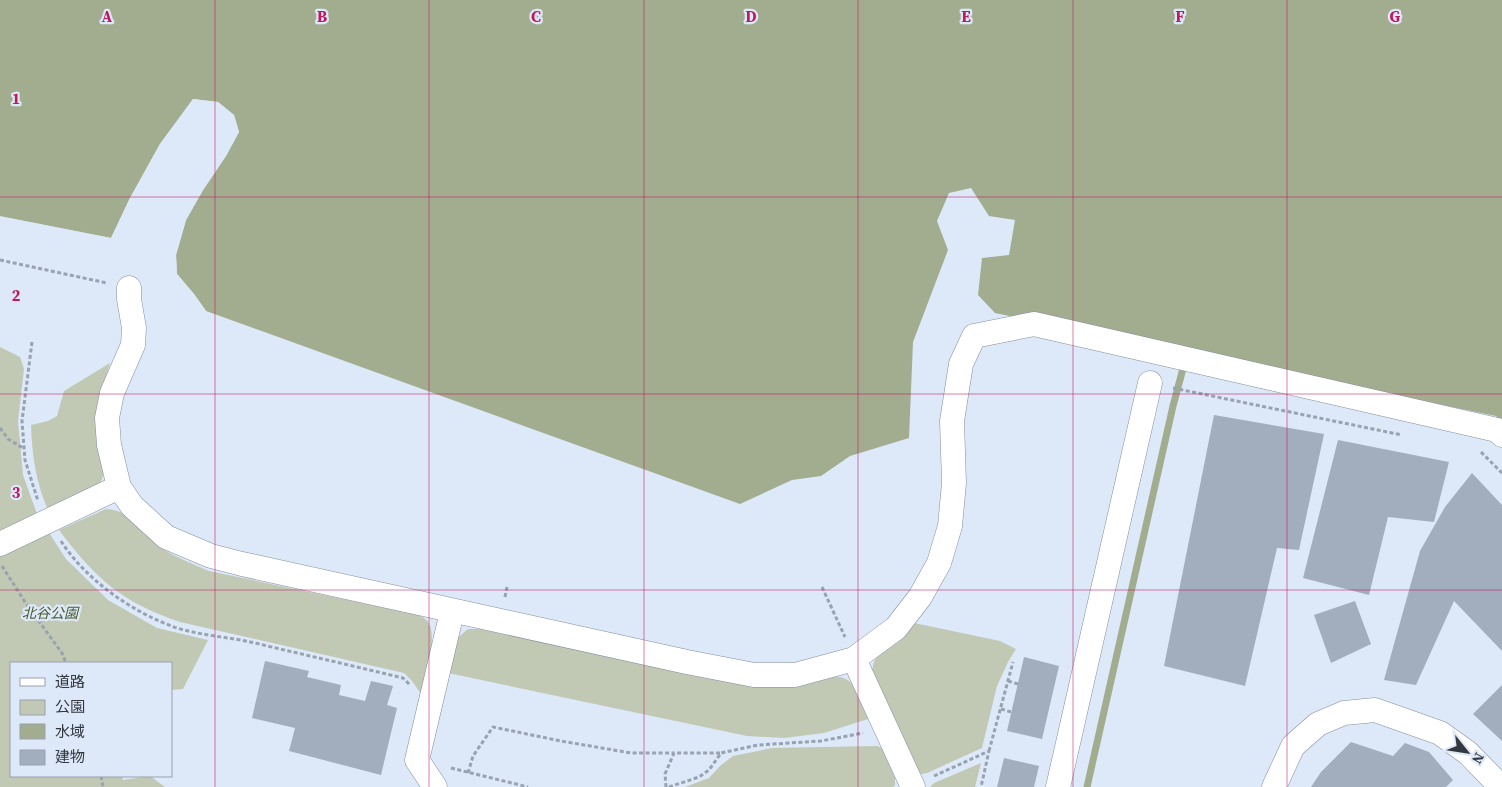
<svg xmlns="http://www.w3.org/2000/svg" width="1502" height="787" font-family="'Source Serif 4','Noto Sans JP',serif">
  <rect width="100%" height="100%" fill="#dde8f9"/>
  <!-- green -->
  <path fill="#c1c9b4" d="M0,347L20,357L24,369L18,421L23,475L37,514L66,559L108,600L157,628L208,640L183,689L171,690V663H11V776H122L123,780L150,776L165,787H0Z
    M110,363L103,388L105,468L102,479L98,487L48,510C36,483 32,455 31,425L48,421L57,416L64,391Z
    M106,509C133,510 142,535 163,549C177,558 193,564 209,571L414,614C418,615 422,616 425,619C441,631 425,677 421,694L412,681L404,673L180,622C121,602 96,579 59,530Z
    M914,623L1000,641L1016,649L1008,662L997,686L982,748L927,773L922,774L917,771L874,678C873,674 872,670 873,666C875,651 902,633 914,623Z
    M468,629H480L745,685C769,687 791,687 815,681C825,679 840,673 849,681C859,689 863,707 868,719L824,733L784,738L747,736L448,673L455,640Z
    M877,746L882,748L895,778V785L893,787H685L709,778L720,766L733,756L772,748Z
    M981,763L975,787H930L934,783Z"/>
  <!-- water -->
  <path fill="#a2ad90" d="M0,0H1502V423L1496,416L995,313L978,295L982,258L1009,255L1015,220L989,216L971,188L949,193L937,221L948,250L913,342L909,438L850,456L821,476L792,480L740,504L206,311L194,294L177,274L176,255L186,220L203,190L226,156L239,132L234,115L218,102L193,99L160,144L130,198L111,238L0,216Z"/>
  <!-- pier -->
  <path fill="#dde8f9" d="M193,99L218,102L234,115L239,132L226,156L203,190L186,220L176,255L177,274L194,294L206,311L204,313L192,295L174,275L173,255L184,219L201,188L224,155L236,131L232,117L217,104L195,101L162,145L132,199L112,240L8,220V218L111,238L130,198L160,144Z"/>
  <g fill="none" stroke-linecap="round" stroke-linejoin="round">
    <!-- stream -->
    <path stroke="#a2ad90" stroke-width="7" d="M1087,787L1173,406L1185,361"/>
  </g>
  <!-- building -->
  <path fill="#a2adbd" d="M1214,415L1324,434L1299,550L1277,548L1245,686L1164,666Z
    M1338,440L1449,462L1434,522L1388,517L1369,595L1303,578Z
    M1472,473L1502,505V651L1454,601L1416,685L1384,680L1420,551L1445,507Z
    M1355,601L1371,644L1331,663L1314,615Z
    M1024,657L1059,666L1042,739L1007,731Z
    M265,661L309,671L307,677L341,685L339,695L365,701L371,681L393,686L387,705L397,708L381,775L289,751L295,728L252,718Z
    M1502,685V741L1473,714Z
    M1351,742L1393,756L1405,743L1429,752L1453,780L1446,787H1311L1321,772Z
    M1004,758L1039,766L1034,787H997Z"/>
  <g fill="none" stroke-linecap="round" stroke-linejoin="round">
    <defs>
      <path id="street" d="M129,288V299L134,328L133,345L112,393L107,418L109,445L119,487L132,506L166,537L211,556L242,564L687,662L754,675H795L854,659
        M0,544L119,487
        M435,787L417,760L452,612
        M913,787L854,659L896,628L920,597L939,563L950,526L954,483L952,421L961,364L974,336L1034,324L1497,430L1502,435
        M1058,787L1150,383
        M1274,787L1293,746L1318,724L1344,713L1375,710L1440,733L1468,753L1501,787"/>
    </defs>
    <!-- street casing -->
    <use href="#street" stroke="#838e9d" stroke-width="25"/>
    <!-- path -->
    <path stroke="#99a2af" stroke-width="3" stroke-dasharray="4 2.5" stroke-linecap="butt" d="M0,260L107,283
      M32,342L22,421L25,460L38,501
      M1173,388L1402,435
      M0,428L8,439L23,448
      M1481,452L1502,473
      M61,541C86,580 133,613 177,628C203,636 230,637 255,643C305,655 354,666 403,678L410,685
      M2,566L25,602L62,653L66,663
      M822,587L845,637
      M505,597L507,587
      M1008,681L1018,684
      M1001,709L1011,712
      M989,751L1013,662
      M451,768L528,787
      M468,773L473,756L493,727L561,741L631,753H674
      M101,776L103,787
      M934,776L989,751L981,787
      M666,787L665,774L674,753H720
      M669,787L699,777L709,770L721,753L758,745L821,741L863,733"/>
    <!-- street -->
    <use href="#street" stroke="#fff" stroke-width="24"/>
  </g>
  <!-- grid -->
  <path fill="none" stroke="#c2185b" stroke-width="1" stroke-opacity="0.55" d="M215,0V787M429,0V787M644,0V787M858,0V787M1073,0V787M1287,0V787M0,197H1502M0,394H1502M0,590H1502"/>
  <g text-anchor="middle" stroke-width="4.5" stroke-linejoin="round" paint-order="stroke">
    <!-- park labels -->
    <g font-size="14" font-style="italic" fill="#495929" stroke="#dde8f9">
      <text x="50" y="618">北谷公園</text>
    </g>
  </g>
  <g font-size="16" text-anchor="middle" font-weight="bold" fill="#c2185b" stroke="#dde8f9" stroke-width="4.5" stroke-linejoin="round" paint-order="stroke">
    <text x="107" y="22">A</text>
    <text x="322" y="22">B</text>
    <text x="536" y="22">C</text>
    <text x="751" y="22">D</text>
    <text x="966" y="22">E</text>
    <text x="1180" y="22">F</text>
    <text x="1395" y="22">G</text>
    <text x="16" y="104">1</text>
    <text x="16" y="301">2</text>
    <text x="16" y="498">3</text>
  </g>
  <!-- legend -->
  <rect x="10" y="662" width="162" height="115" fill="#dde8f9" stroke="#99a1ae"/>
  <rect x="20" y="678" width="25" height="8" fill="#ffffff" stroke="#99a1ae"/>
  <text x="55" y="687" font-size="15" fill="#33373e">道路</text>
  <rect x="20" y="700" width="25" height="15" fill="#c1c9b4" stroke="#99a1ae"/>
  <text x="55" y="712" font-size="15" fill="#33373e">公園</text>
  <rect x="20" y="724" width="25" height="15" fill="#a2ad90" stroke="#99a1ae"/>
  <text x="55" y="737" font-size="15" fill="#33373e">水域</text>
  <rect x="20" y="750" width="25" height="15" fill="#a2adbd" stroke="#99a1ae"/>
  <text x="55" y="762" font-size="15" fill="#33373e">建物</text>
  <!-- north arrow -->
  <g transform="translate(1467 752) rotate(120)" stroke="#dde8f9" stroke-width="4" paint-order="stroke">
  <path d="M0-4L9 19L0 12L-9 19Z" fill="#33373e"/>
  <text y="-8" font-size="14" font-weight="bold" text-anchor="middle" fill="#33373e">N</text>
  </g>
</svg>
